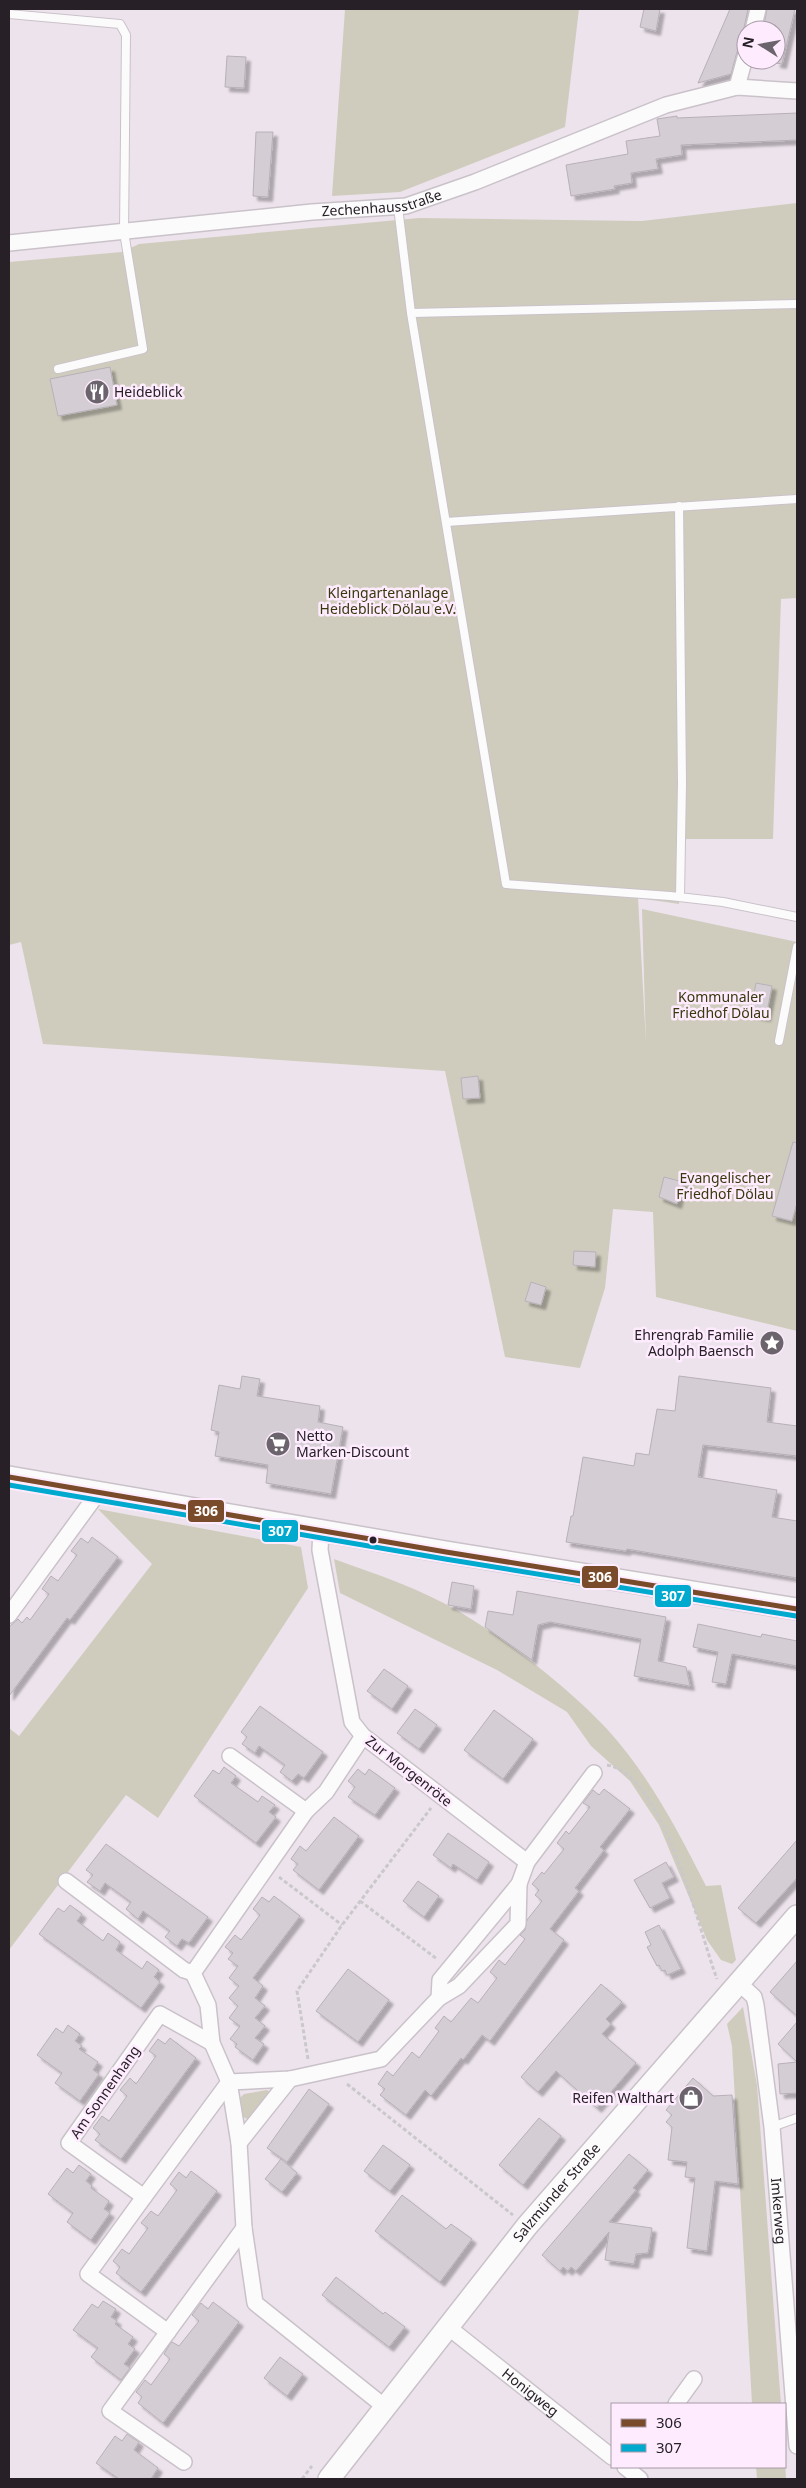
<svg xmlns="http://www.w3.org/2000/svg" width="806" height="2488" font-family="'Noto Sans',sans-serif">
  <defs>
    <filter id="shadow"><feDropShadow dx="4.5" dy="4.5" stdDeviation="1" flood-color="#0004"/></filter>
  </defs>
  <rect width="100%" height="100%" fill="#ede3ec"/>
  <!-- green -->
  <path fill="#cfccbd" d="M345,9H579L565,127L400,192L332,196Z
    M797,203V598L781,599L773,839H685L679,904L638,898L646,1043L642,909L797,942V1331L656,1297L653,1212L613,1209L605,1288L580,1368L505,1357L445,1071L43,1044L21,942L9,945V262L122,252L139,244L419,218L642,221Z
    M98,1509L301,1547L308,1588L158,1818L126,1795L9,1950V1728L19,1736L152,1564Z
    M334,1559C376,1574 421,1589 460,1612C508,1641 569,1688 607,1729C649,1775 678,1831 706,1886L721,1885L736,1960L732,1964L721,1960L707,1940L659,1825L630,1781L591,1746L567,1712L497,1670L340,1593Z
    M743,2007L757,2085L781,2404H752L732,2046L727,2024Z
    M267,2090L270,2092L269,2097L250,2120L243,2117L240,2098L244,2094Z
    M785,2458L786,2479H757L756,2467H785Z"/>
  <!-- building -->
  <path fill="#d4cdd4" stroke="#b8b0b8" filter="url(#shadow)" d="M644,9H660L656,31L640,27Z
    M730,9H748L744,28L746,36L737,52L731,74L698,83Z
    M767,9H795L782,64L776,63V30H763Z
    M227,56L246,57L244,88L225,87Z
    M797,113V140L681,145L682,155L656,159L658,169L631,173L632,183L614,186L615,189L571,196L566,165L628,154L626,141L660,136L657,119L677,116V118Z
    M256,132H273L268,197L253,196Z
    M110,367L117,405L58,416L50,379Z
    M756,983L772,986L766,1017L750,1014Z
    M478,1076L480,1098L463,1099L461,1078Z
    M793,1142L797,1143V1203L792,1221L772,1216Z
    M664,1177L683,1182L677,1204L659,1197Z
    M574,1251L596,1252L595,1267L573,1265Z
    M531,1282L546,1287L541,1305L525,1301Z
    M242,1376L260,1379L257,1396L320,1406L318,1422L343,1427L331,1494L266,1483L268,1465L215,1456L219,1432L211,1430L219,1385L240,1389Z
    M679,1376L771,1388L767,1422L797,1426V1456L703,1445L698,1477L777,1490L772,1517L797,1521V1578L627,1549L626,1551L566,1542L571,1516H573L583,1457L634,1466L636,1453L649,1455L657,1409L675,1411Z
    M92,1537L118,1557L70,1620L67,1618L9,1696V1627L18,1619L22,1623L27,1617L30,1620L49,1594L42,1589L51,1576L58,1581L77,1555L71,1551L81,1538L88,1543Z
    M452,1582L474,1586L471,1609L448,1605Z
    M517,1591L666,1617L658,1661L686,1667L690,1686L634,1676L641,1639L550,1622L538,1625L532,1660L485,1627L488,1611L513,1615Z
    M698,1624L761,1637L762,1634L797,1641V1666L732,1654L726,1684L712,1682L718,1652L693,1647Z
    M384,1669L408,1686L392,1709L367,1691Z
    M260,1706L323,1752L304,1778L298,1774L292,1781L280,1772L285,1765L259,1746L255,1753L242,1744L247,1737L241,1732Z
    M415,1709L437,1725L419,1749L397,1733Z
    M494,1710L533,1739L503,1779L464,1750Z
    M224,1767L236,1776L231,1783L258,1802L262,1796L275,1805L269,1812L276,1817L256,1843L194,1796L213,1770L219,1774Z
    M358,1769L365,1775L369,1769L395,1788L375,1815L348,1797L355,1787L348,1781Z
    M604,1789L630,1809L600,1847L604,1850L575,1888L579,1891L550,1929L564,1940L490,2041L482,2035L463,2060L461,2058L431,2096L425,2090L406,2115L380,2095L385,2089L378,2084L387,2071L393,2076L412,2052L419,2058L439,2031L435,2028L444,2016L451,2022L471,1998L478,2003L497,1978L490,1972L499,1960L505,1965L525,1939L520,1935L525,1930L527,1920L542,1901L535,1895L539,1890L532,1884L542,1872L544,1874L564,1849L557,1843L566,1831L569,1834L590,1807L583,1803L593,1790L599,1795Z
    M334,1817L359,1836L319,1890L293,1870L298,1864L291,1859L300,1846L306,1851Z
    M448,1833L489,1862L477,1880L453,1864L451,1868L433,1855Z
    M797,1840V1878L756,1923L738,1908Z
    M106,1844L208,1917L189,1943L182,1939L177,1946L165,1937L170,1931L143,1911L138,1919L126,1909L131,1902L105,1883L100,1891L87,1882L93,1875L86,1870Z
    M666,1862L674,1877L662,1883L670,1898L650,1908L634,1880Z
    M418,1881L439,1896L424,1917L403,1901Z
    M274,1896L300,1916L253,1978L263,1986L255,1998L265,2006L255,2018L265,2026L255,2038L264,2044L253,2060L235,2047L237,2044L230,2039L240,2026L229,2018L238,2006L229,1998L239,1986L229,1978L238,1966L228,1959L233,1953L225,1947L235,1935L241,1940L260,1915L253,1909L262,1897L269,1902Z
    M70,1905L82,1914L77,1921L103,1941L108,1933L120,1942L116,1950L142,1969L147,1961L159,1970L154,1977L160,1982L141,2008L39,1934L58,1908L64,1912Z
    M659,1925L681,1969L667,1975L665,1970L662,1971L659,1965L657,1966L647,1947L651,1945L645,1932Z
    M797,1961V2016L770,1992Z
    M348,1969L389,2000L358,2042L316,2011Z
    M601,1984L622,2002L606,2019L611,2024L602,2034L636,2063L597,2108L556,2071L538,2092L521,2077Z
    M797,2022V2062L778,2044Z
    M68,2025L80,2034L75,2041L82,2046L79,2049L98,2062L93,2070L99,2074L80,2101L55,2083L62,2073L37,2055L56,2028L63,2033Z
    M170,2038L196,2058L121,2159L95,2140L100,2134L93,2128L102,2116L109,2121L127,2096L120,2090L130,2078L136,2084L156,2056L149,2051L158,2039L165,2044Z
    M797,2062V2093L780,2094L778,2064Z
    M693,2078L713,2096L732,2095L738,2184L715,2181L707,2251L687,2248L695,2178L685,2177L687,2162L668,2160L672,2127L666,2122L672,2115L666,2110Z
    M309,2089L329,2104L287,2162L267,2148Z
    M539,2118L561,2136L523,2185L499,2165Z
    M383,2145L410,2165L390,2191L364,2171Z
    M629,2154L648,2170L633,2188L636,2190L609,2222L652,2228L648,2253L636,2254L634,2264L605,2260L609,2232L576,2271L571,2267L568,2271L563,2267L560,2271L542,2255Z
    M281,2159L297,2173L282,2192L265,2179Z
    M79,2165L91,2174L86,2181L92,2186L91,2188L109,2201L104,2209L110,2213L91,2240L67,2222L73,2213L48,2194L67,2168L73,2173Z
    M191,2171L217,2191L141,2292L116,2273L120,2267L113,2261L122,2249L129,2254L148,2228L141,2223L151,2211L158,2216L177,2190L170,2184L179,2172L186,2178Z
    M402,2195L446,2229L451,2224L472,2239L440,2282L375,2231Z
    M336,2277L383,2314L385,2312L405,2327L389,2347L322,2295Z
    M103,2301L116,2309L111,2317L117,2321L115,2324L133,2337L128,2344L135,2349L124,2364L130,2368L121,2380L91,2357L98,2348L73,2330L92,2304L98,2308Z
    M213,2302L239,2322L163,2423L138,2403L142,2397L136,2392L145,2380L151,2385L170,2359L164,2354L170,2344L172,2342L179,2346L199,2321L192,2315L201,2303L208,2309Z
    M280,2357L303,2374L287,2396L264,2378Z
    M127,2434L139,2442L134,2450L158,2468L151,2479H119L96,2463L115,2436L122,2441Z"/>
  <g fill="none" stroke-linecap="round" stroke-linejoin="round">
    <defs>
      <path id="lane" d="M9,14L120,24L126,35L124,232L143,349L58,369
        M398,207L411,313L506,884L670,896L723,902L797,917
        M411,313L797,304
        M679,506L682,783L680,897
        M446,522L797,499
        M779,1041L797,947
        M772,2127L797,2118"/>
      <g id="street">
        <path d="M753,30L758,9"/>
        <path d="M737,87L746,54"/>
        <path id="s1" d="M9,243L312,212L406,206L475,182L666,105L737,87L797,91"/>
        <path d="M9,1615L98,1493"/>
        <path d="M363,1736L326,1792L306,1811L193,1973L208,2005L212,2043L229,2082L239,2143L244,2228L255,2303L385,2407"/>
        <path d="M230,1756L306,1811"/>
        <path d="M527,1862L594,1773"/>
        <path d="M66,1881L184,1970L193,1973"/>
        <path id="s2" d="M739,1983L754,1997L756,2005L772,2127L797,2446"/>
        <path d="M439,1998L459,1986L518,1924L519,1884"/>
        <path d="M212,2043L160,2014L69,2143L144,2197L229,2082"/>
        <path d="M229,2082L290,2079L381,2059L439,1998L440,1980L519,1884L527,1862L363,1736L352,1722L320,1550L321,1531"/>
        <path d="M239,2143L290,2079"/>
        <path d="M144,2197L88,2274L168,2332"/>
        <path id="s3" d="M448,2327L612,2457"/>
        <path d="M676,2404L694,2379"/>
        <path d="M184,2462L110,2411L244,2228"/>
        <path d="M625,2467L640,2479"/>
      </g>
      <g id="secondary">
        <path d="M9,1477L446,1552L797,1609"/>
        <path id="s4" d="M329,2479L527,2226L797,1916"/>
      </g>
    </defs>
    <!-- lane casing -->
    <use href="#lane" stroke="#cac2c9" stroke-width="10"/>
    <!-- street casing -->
    <use href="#street" stroke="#cac2c9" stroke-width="18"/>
    <!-- secondary casing -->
    <use href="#secondary" stroke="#cac2c9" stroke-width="24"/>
    <!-- path -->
    <path stroke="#cbc8cb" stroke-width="3" stroke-dasharray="4 2.5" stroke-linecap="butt" d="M607,1765C665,1775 698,1929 717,1979
      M279,1877L342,1925
      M360,1901L437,1959
      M308,2059L297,1991L342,1925L431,1808
      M347,2084L513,2215
      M302,2479L312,2466"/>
    <!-- lane -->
    <use href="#lane" stroke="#fcfbfc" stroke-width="8"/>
    <!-- street -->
    <use href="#street" stroke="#fcfbfc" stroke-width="15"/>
    <!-- secondary -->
    <use href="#secondary" stroke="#fcfbfc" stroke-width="21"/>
    <defs>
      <path id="bus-1" d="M9,1477L446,1552L797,1609"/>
      <path id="bus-2" d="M9,1485L445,1559L796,1616"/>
    </defs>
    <!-- bus-1 casing -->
    <use href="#bus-1" stroke="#feecfe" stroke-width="9"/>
    <!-- bus-2 casing -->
    <use href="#bus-2" stroke="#feecfe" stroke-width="9"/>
    <!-- bus-1 -->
    <use href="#bus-1" stroke="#7a4b2a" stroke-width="5"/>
    <!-- bus-2 -->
    <use href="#bus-2" stroke="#00a9ce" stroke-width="5"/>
  </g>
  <!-- icons -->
  <defs>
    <symbol id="restaurant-disc" viewBox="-11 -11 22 22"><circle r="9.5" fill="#6c646c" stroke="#feecfe"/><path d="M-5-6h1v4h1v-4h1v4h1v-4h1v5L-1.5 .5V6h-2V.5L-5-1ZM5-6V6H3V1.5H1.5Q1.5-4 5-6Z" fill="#fff"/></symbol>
    <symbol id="sight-disc" viewBox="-11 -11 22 22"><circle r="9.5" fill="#6c646c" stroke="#feecfe"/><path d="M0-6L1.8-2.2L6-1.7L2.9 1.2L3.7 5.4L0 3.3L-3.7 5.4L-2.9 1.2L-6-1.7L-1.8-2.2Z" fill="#fff"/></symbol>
    <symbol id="supermarket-disc" viewBox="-11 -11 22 22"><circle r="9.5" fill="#6c646c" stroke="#feecfe"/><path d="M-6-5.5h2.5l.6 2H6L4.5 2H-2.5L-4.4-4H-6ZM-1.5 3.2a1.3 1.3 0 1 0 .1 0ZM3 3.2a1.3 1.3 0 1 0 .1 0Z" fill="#fff"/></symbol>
    <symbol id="shop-disc" viewBox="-11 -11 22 22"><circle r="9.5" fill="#6c646c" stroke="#feecfe"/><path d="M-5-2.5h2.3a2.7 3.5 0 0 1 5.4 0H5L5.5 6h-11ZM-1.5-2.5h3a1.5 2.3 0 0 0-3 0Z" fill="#fff"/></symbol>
  </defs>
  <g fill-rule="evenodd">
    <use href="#restaurant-disc" x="83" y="378" width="28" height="28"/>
    <use href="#sight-disc" x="758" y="1329" width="28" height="28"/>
    <use href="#supermarket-disc" x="264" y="1430" width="28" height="28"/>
    <use href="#shop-disc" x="677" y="2084" width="28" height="28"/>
  </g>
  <!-- markers -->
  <circle fill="#272027" stroke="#feecfe" stroke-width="2" cx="373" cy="1540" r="4.5"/>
  <g text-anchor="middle" stroke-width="5" stroke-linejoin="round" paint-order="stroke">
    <!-- street labels -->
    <g font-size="14" fill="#272027" stroke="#feecfe">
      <text dy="5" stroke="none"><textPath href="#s1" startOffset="375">Zechenhausstraße</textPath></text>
      <text transform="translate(409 1771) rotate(38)" y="5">Zur Morgenröte</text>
      <text transform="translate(105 2092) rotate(-55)" y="5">Am Sonnenhang</text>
      <text dy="5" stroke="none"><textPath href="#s4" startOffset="366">Salzmünder Straße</textPath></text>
      <text dy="5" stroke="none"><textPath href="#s2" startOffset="236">Imkerweg</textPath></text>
      <text dy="5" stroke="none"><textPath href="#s3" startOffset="105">Honigweg</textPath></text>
    </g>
    <!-- poi labels -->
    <g font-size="14" fill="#272027" stroke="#feecfe" text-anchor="start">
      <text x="114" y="397">Heideblick</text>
      <text x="754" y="1340" text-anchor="end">Ehrengrab Familie<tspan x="754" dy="16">Adolph Baensch</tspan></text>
      <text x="296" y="1441">Netto<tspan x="296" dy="16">Marken-Discount</tspan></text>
      <text x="674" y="2103" text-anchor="end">Reifen Walthart</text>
    </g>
    <!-- park labels -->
    <g font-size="14" fill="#37380c" stroke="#feecfe">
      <text x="388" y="598">Kleingartenanlage<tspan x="388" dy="16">Heideblick Dölau e.V.</tspan></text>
      <text x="721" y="1002">Kommunaler<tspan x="721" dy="16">Friedhof Dölau</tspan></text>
      <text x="725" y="1183">Evangelischer<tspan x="725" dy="16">Friedhof Dölau</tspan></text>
    </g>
  </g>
  <g stroke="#feecfe" stroke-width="2">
    <rect x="187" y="1499" width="38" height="24" rx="5" fill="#7a4b2a"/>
    <rect x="261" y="1519" width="38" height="24" rx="5" fill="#00a9ce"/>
    <rect x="581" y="1565" width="38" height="24" rx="5" fill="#7a4b2a"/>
    <rect x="654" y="1584" width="38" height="24" rx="5" fill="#00a9ce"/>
  </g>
  <g font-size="14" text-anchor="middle" font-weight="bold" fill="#fff">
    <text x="206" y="1516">306</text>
    <text x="280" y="1536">307</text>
    <text x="600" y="1582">306</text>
    <text x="673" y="1601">307</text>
  </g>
  <!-- border -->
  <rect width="806" height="2488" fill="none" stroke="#272027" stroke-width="20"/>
  <!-- legend -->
  <rect x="611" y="2403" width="175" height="65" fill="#feecfe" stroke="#a89aa8"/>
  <rect x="621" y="2419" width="25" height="8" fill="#7a4b2a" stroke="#a89aa8"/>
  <text x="656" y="2428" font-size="15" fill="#272027">306</text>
  <rect x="621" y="2444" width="25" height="8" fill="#00a9ce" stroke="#a89aa8"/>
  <text x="656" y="2453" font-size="15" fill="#272027">307</text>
  <!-- north arrow -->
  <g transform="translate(761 45) rotate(281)"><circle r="24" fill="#feecfe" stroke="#a89aa8"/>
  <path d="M0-4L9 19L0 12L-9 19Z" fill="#6c646c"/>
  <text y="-8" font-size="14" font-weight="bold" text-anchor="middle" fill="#272027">N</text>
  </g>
</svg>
